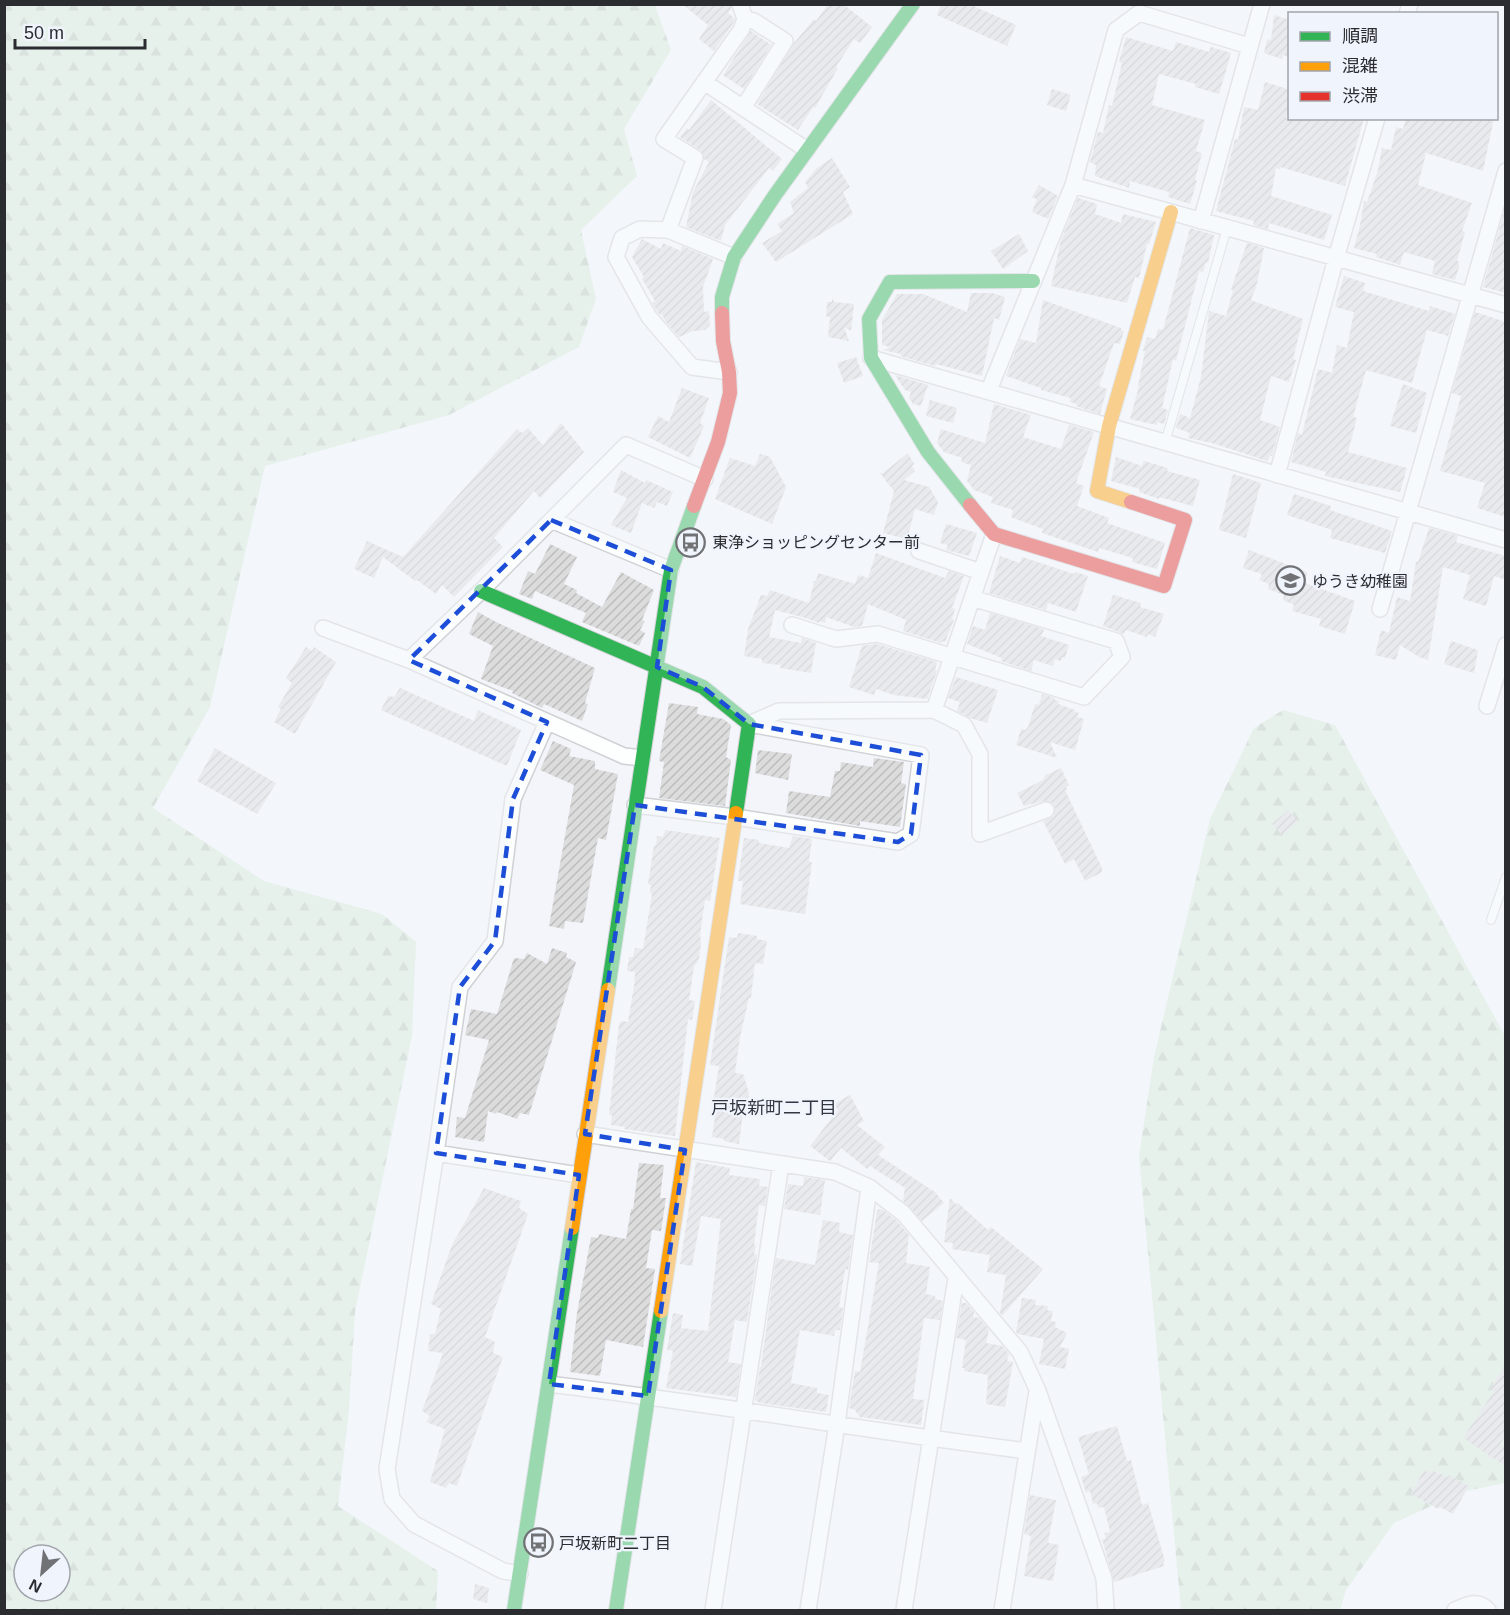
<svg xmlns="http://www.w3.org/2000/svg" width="1510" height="1615" font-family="Arial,'Noto Sans JP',sans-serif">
  <defs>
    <pattern id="forest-firs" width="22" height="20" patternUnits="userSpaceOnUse" patternTransform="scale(1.5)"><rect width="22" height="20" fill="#daecdb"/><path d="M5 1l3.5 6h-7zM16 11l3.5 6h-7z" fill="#bbcbbc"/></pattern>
    <pattern id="building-hatch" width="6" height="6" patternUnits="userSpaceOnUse" patternTransform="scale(1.5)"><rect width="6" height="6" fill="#dddcdd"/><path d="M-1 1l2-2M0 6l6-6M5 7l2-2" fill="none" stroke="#bebdbe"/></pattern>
  </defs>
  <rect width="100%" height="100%" fill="#f3f5fa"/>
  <!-- forest -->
  <path fill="url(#forest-firs)" fill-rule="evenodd" d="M5,4L655,5L671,50L624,129L637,176L581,230L596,299L579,347L449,415L265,466L210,707L153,808L264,881L382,914L416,942L412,1036L355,1312L349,1410L338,1506L438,1571L436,1610H5ZM24,1555H60V1591H24Z
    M1283,710L1335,725L1505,1036V1483L1462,1492L1394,1523L1346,1590L1340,1610H1181L1139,1156L1154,1057L1210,819L1254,728Z"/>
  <!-- building -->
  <path fill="url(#building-hatch)" d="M682,4H731V9L728,13L735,19L732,25L714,51L699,39L708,25Z
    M828,4H843L872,27L860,43L854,39L836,67L838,68L815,108L813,107L798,130L757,104L794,43L814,19L816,21Z
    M941,4H969L1016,25L1007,46L937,15Z
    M1274,15L1290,20V57L1283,55L1282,59L1264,53L1267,39L1271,40Z
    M751,31L771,45L744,89L723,75Z
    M1126,37L1173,51L1176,42L1209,52L1211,47L1231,53L1219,94L1195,87L1196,84L1159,74L1152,105L1205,120L1196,151L1202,153L1195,180L1197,181L1190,204L1168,197L1169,192L1130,181L1129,188L1095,176L1096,165L1090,162L1098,132L1103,133L1109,105L1112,106L1122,63L1119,62Z
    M1265,82L1290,90V103L1286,118H1364L1345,186L1280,167V169L1276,168L1271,196L1332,215L1324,240L1269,223L1268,229L1253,225L1254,221L1216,211L1235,139L1238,140L1244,107L1258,110Z
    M1052,89L1071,95L1066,111L1047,105Z
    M711,100L782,159L773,171L769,168L725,225L721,241L686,227L693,192L709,162L704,159L700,150L680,137L687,128L689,130Z
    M1406,118H1494L1483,171L1426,153L1418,185L1472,203L1462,231L1465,232L1457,261L1459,262V267L1455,280L1432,274L1435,261L1404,252L1400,265L1376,257L1377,254L1354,248L1360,225L1364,201L1367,202L1378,170L1382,148L1391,150L1396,127L1403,129Z
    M832,158L850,187L843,192L853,214L776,262L762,243L782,231L777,224L794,213L790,202L808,188L805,182L817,168Z
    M1039,185L1058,196L1048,219L1032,212L1037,199L1032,197Z
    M1078,198L1097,204L1095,214L1121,223L1123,214L1156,222L1149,244H1147L1139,278L1135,277L1127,303L1051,286L1061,240Z
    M1504,212H1506V293L1483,287Z
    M1190,228L1214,235L1208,263L1206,262L1203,272L1199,271L1176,361L1173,359L1162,408L1168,410L1164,424L1157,422V425L1130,419L1139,386H1138L1145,351H1143L1147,337L1155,339L1158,329L1163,330Z
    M1019,234L1028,251L1003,269L991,251Z
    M642,239L661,249L663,243L681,251L682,246L713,259L703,287L704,312L709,311L710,325L705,330L693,331L679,337L665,321L662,314L660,315L657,311L652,303L655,301L642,279L644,277L632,257Z
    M1247,243L1264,248L1256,288L1251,299L1253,301L1303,319L1293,359L1296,360L1289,382L1271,376L1260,420L1280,427L1272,456H1270L1267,461L1212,443L1188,438L1190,433L1176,428L1180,414L1190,418L1201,377L1209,311L1226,316L1233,290L1231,289Z
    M1344,276L1365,283L1363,291L1429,311L1430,306L1455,314L1448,336L1427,330L1412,383L1366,370L1353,417L1357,418L1348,452L1407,468L1400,492L1325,476L1326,472L1291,462L1298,433L1302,435L1318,369L1332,373L1337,345L1347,348L1354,312L1335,307Z
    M971,293H992L1005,297L999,320L994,318L982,376L936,364L935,366L900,356L901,354L883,350L891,347L882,345V320L897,294H923L967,312Z
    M832,297L834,302L854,304L851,331L844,327L849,341L828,337L830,317L826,316L827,302H832Z
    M1043,300L1121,328V330L1124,331L1120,344L1114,343L1099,386L1107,389L1100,414L1076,406L1077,404L1070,402L1071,398L1041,390V388L1006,376L1020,339L1036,343Z
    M1475,312L1506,322V517L1477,508L1485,483L1440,471L1461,396L1452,393Z
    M856,357L863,376L844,383L837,363Z
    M895,375L928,385L921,406L913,404L909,398L911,392L905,390Z
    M1403,384L1427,393L1416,433L1390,426Z
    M682,388L709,398L700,423L704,426L690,458L648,437L658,416L669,422Z
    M930,400L957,408L953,423L926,416Z
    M994,404L1031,415L1023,437L1061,449L1069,425L1094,432L1076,483L1084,486L1077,506L1109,518L1107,523L1165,543L1157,569L1132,562L1133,558L1099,548L1098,552L1042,533L1043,529L1011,517L1013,510L991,503L993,497L974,490L967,481L971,465L961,462L962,458L944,452L937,443L941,429L985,443Z
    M561,423L584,452L540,498L534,491L494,538L503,547L454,597L442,585L436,594L417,580L415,581L383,557L374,578L354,569L367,541L403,557L517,429L522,433L528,428L543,445Z
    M908,453L914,464L912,466L915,471L904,480L929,487L938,502L934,515L915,509L907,539L883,533L894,491L880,473H883Z
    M760,454L770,457L786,487L772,524L715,499L730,458L755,466Z
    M1116,457L1142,466L1144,461L1168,468L1167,471L1200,480L1193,506L1159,497V499L1139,492L1140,489L1111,481Z
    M621,470L645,483L646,480L673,492L667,506L657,502L654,508L642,503L631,533L611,525L627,498L613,492Z
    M1233,474L1261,483L1246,538L1219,530Z
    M1294,494L1331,506L1330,510L1392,531L1385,553L1330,538L1332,530L1287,515Z
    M946,524L977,533L969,556L946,550L948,545L940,543Z
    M1429,528L1458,536L1456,542L1506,556V580L1494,576L1486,606L1463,599L1470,575L1443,567L1428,660L1419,657L1400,645L1396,660L1375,655L1381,630L1389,633L1397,597L1410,601L1416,562H1418Z
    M550,544L577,557L564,584L577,590L576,593L602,607L621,572L654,590L642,620L645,621L640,630L645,633L639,646L582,622L586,613L535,591L532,599L519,594L528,571L535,574Z
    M1249,550L1307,572L1305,583L1355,601L1345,634L1319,626L1321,619L1292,611L1294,605L1283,600L1284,595L1268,589L1269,584L1259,580L1262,574L1243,568Z
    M876,553L945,578L949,571L964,576L952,608L955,609L952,619L954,620L945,642L942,641L941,643L903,631L906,620L868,604L862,626L854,627L826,617L825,623L819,621V623L806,618L775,610L769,637L801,643L802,638L816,643L811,673L780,668L781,665L762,663V659L744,656L748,629L761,595L767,596L770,590L809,603L814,581H816L818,573L855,584L858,575L868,578Z
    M1000,556L1020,563L1022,557L1074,574L1075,572L1088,576L1076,612L1048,603L1046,610L989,593Z
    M1113,595L1141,603L1140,607L1164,614L1155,637L1148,634L1147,637L1126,630L1124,634L1103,626Z
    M478,612L496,622L595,668L585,703L588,704L582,721L544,704L542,708L512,693L513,691L481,679L493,646L469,634Z
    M990,613L1040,628L1044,630L1041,636L1069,645L1065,658L1062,657L1061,661L1055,659L1053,666L1034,660L1031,671L1001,661L1002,658L967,644L973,626L985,630Z
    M1451,641L1478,650L1474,673L1444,664Z
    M877,644L937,662L935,670L937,671L927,699L894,695L876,689L874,695L849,687L862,646Z
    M306,647L312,651L314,647L336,662L295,734L274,722L281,709L278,707L292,683L286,678Z
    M956,677L998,690L987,723L970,718L957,711L960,702L948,698Z
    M400,688L474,721L478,710L521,730L507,766L381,710L388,696L394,697Z
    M1042,694L1055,698V700L1059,701L1058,704L1075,710L1074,711L1079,713L1077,717L1084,719L1075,750L1050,742L1057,758L1016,745L1021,729L1025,730L1028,727L1035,704L1039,705Z
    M669,703L698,707L697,714L723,719L731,725L726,757L731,760L725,806L659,798L664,762L659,761Z
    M553,741L571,749L569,756L595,761V769L618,774L606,840L598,838L583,923L565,921L564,929L549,926L574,785L540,770Z
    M215,748L276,783L257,814L197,781Z
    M758,750L792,754L788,780L755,773Z
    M874,758L904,762L901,783L906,784L900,827L860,821V826L786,813L789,791L830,797L835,771H840L841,762L873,767Z
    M1061,768L1069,785L1066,787L1067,790H1065L1102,868V872L1085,881L1074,859L1065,864L1043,821L1054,816L1055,807L1053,803L1043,801L1024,806L1017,793L1041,781L1045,778L1044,776Z
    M1288,810L1298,821L1282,835L1272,824Z
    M665,830L720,838L710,901L705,900L700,935L701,943L699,959L694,967L689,1000L695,1001L692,1020L688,1019L675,1136L624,1129L625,1127L611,1125L612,1115H609L619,1024L621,1021L628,1022L634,986L635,972L627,971L629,957H633L635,948L643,949L652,894L650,893L651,885L648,884L654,845L656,846L657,836L663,837Z
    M793,836L812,839L809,862H812L805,914L740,904L743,881H738L744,838L759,840V843L789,848Z
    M738,933L757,936V939L767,941L763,964L755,963L751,998H749L740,1037L735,1073L743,1074L749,1093L747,1106L744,1105L739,1144L724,1141V1139L712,1137L715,1116L711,1115L719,1066L710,1065L729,937L737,938Z
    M552,948L567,953L566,957L576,962L529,1115L520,1113L517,1119L497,1112L496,1114L488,1111L484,1142L455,1137L457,1117L465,1118L489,1040L465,1035L471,1009L497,1014L514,958L524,959L527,953L547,964Z
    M850,1095L864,1121L857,1125L885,1147L878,1155L935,1192L944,1203L922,1221L903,1201L905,1188L870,1166L867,1169L841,1148L830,1161L810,1146L838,1110L834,1104Z
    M696,1162L730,1168L729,1175L760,1179L759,1186L768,1187L765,1206L759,1205L754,1245H756L754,1254L757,1255L747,1322L735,1320L728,1362L741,1364L736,1397L666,1388L673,1351L667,1350L673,1313L683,1315L681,1328L708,1331L721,1219L701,1216L692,1266L680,1264Z
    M639,1163L664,1165L660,1198H666L661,1231L652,1230L646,1268L655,1269L643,1347L606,1340L600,1376L570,1372L577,1313L591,1237L598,1238L599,1234L626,1239L631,1209H633Z
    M804,1177L825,1180L820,1215L784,1209L788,1184L803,1186Z
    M484,1188L521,1201L519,1208L528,1214L485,1337L495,1342L493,1353L503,1357L457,1486L449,1483L446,1488L430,1482L445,1429L426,1422L430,1416L422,1411L443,1353L428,1351L430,1334H435L441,1309L431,1304L452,1245Z
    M950,1198L957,1205L958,1203L988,1230L991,1227L1043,1269L1002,1316L1000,1313L1006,1275L987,1272L990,1255L952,1249L953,1243L944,1242Z
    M879,1209L883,1210L897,1221L909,1235L906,1263L930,1267L926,1294L935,1296V1299L943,1301L940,1320L924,1318L913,1399L924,1400L921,1425L860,1417L855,1410L849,1408L855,1371L860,1372L879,1263L869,1262L877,1211Z
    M823,1220L840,1223L839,1232L853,1235L848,1270L845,1269L839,1307L843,1308L840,1330H835L834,1336L800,1330L791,1382V1383L817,1388V1393L829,1395L826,1412L760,1403L755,1400L760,1367H761L776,1258L815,1265Z
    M1022,1298L1036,1300L1035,1305L1048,1306L1047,1310L1053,1311L1051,1321L1056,1322L1055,1327L1067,1333L1060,1347L1069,1349L1065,1369L1039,1364L1044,1339L1018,1334L1016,1332Z
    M962,1303H966L974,1312L973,1317L979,1318L989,1330L986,1343L1002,1346L1009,1354L1007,1361L1013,1362L1005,1407L986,1404L988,1375L964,1371L965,1368H962L966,1340L956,1338Z
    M1506,1364V1435L1500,1444L1506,1448V1466L1491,1457L1489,1461L1488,1451L1487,1454L1463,1438L1494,1391L1490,1389Z
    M1117,1426L1127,1461L1131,1460L1142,1505L1148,1503L1165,1561L1163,1562L1164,1566L1114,1582L1102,1539H1106L1104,1533L1110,1532L1104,1507L1098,1508L1097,1503L1093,1504L1090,1491L1086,1493L1081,1477L1089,1474L1078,1437Z
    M1424,1470L1429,1473L1431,1470L1448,1477L1449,1475L1469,1486L1453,1514L1440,1507L1438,1509L1411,1494Z
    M1030,1495L1056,1500L1048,1543L1059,1545L1053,1581L1024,1576L1031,1536L1024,1534Z
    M475,1584L489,1588L487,1603L473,1599Z"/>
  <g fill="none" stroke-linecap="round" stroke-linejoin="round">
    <defs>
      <path id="lane" d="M1165,443L1227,228
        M1491,920L1506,877"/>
      <path id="street" d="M1407,14L1410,4
        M704,82L807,150
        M743,108L785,41L754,21L745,19
        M1073,185L1506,305
        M1201,221L1262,4
        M668,230L695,158L664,139L741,30L745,19L740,4
        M871,358L1506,540
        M729,372L692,367L649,317L616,257L622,238L640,229L668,230L734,257
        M989,390L1073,185L1116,30L1139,13L1249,46
        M1277,475L1336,258L1377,118
        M551,520L671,570
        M919,551L981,572
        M1380,609L1506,171
        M792,625L836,639L878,634L1084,697L1122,657L1116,641L972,598
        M323,628L409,660L624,756L642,758
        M409,660L481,591L626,445L705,479
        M1487,706L1506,645
        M934,710L994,534
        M635,805L735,817L898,842L911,834L921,755L749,724L779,711L934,710L964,725L980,754V834L1046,810
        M585,1134L835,1172L869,1187L904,1214L1020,1352L1038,1391L1104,1578L1106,1610
        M436,1153L579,1175
        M549,1384C709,1403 867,1431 1027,1451
        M520,1574L503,1571L414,1524L392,1499L387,1469L436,1153L460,987L495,941L513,799L547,722
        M713,1610L781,1164
        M808,1610L837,1424L869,1187
        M904,1610L956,1278
        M1002,1610L1037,1391
        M1455,1610C1467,1605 1477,1599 1488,1610"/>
      <path id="fast" d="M722,313V297L734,257L775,195L913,4
        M970,505L928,452L871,358L869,319L890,282L1033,281
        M481,591L703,687L749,724L736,813
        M608,990L671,570L694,506
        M514,1610L572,1228
        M616,1610L661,1311"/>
      <path id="slow" d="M1131,502L1097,491L1109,426L1171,212
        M572,1228L608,990
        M661,1311L736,813"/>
      <path id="jam" d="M970,505L994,534L1164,586L1185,520L1131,502
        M694,506L718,442L730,393L729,372L723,341L722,313"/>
    </defs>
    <!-- lane casing -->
    <use href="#lane" stroke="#d0d1d5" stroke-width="10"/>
    <!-- street casing -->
    <use href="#street" stroke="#d0d1d5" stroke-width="18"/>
    <!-- fast casing -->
    <use href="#fast" stroke="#d0d1d5" stroke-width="16"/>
    <!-- slow casing -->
    <use href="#slow" stroke="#d0d1d5" stroke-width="16"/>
    <!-- jam casing -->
    <use href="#jam" stroke="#d0d1d5" stroke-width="16"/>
    <!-- lane -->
    <use href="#lane" stroke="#fdfefe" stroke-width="8"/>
    <!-- street -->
    <use href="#street" stroke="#fdfefe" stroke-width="15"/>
    <!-- fast -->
    <use href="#fast" stroke="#30b455" stroke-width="14"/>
    <!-- slow -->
    <use href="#slow" stroke="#ff9f0a" stroke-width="14"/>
    <!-- jam -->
    <use href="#jam" stroke="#e5322d" stroke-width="14"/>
  </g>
  <!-- marked area -->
  <path d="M0 0H1510V1615H0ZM551,520L671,570L657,667L703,687L749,724L921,755L911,834L898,842L635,805L585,1134L685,1150L648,1396L549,1384L579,1175L436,1153L460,987L495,941L513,799L547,722L409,660Z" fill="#f3f5fa" fill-opacity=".55" fill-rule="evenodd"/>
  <path fill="none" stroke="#1d4ed8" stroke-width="4.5" stroke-dasharray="12 8" stroke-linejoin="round" d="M551,520L671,570L657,667L703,687L749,724L921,755L911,834L898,842L635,805L585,1134L685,1150L648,1396L549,1384L579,1175L436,1153L460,987L495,941L513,799L547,722L409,660Z"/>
  <!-- icons -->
  <defs>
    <symbol id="bus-ring" viewBox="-11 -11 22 22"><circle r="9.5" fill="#f0f4fd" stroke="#717276" stroke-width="1.5"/><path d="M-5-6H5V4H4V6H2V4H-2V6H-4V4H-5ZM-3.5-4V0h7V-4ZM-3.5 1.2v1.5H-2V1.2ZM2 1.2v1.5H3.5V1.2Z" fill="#717276"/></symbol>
    <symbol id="school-ring" viewBox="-11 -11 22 22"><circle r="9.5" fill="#f0f4fd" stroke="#717276" stroke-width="1.5"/><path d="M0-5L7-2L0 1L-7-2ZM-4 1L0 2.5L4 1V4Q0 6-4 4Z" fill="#717276"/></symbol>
  </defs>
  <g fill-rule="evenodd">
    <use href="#bus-ring" x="674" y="526" width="33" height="33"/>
    <use href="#school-ring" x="1274" y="564" width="33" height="33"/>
    <use href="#bus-ring" x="522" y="1526" width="33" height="33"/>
  </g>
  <g text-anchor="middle" stroke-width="4.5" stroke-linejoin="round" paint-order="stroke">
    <!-- poi labels -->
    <g font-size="16" fill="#2b2c2f" stroke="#f0f4fd" text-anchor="start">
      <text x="712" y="548">東浄ショッピングセンター前</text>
      <text x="1312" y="587">ゆうき幼稚園</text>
      <text x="559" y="1549">戸坂新町二丁目</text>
    </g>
    <!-- neighbourhood labels -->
    <g font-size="18" fill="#34373e" stroke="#f0f4fd">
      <text x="774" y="1114">戸坂新町二丁目</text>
    </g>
  </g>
  <!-- border -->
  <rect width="1510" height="1615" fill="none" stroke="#2b2c2f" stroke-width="12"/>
  <!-- legend -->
  <rect x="1288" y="12" width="210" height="108" fill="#f0f4fd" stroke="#a1a4ab" stroke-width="1.5"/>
  <rect x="1300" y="32" width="30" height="9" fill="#30b455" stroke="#a1a4ab" stroke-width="1.5"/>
  <text x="1342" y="42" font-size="18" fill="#2b2c2f">順調</text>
  <rect x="1300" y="62" width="30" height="9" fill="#ff9f0a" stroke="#a1a4ab" stroke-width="1.5"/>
  <text x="1342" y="72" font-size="18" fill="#2b2c2f">混雑</text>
  <rect x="1300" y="92" width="30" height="9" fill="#e5322d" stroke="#a1a4ab" stroke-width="1.5"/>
  <text x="1342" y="102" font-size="18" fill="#2b2c2f">渋滞</text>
  <!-- north arrow -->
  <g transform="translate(42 1573) rotate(207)"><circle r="28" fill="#f0f4fd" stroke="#a1a4ab" stroke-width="1.5"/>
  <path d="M0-4.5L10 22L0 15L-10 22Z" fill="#717276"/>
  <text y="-9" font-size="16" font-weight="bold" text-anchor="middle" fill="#2b2c2f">N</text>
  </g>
  <!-- scale -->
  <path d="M15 39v9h130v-9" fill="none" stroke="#2b2c2f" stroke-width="3"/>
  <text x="24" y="39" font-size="18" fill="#2b2c2f" stroke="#f0f4fd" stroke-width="4.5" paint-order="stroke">50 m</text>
</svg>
